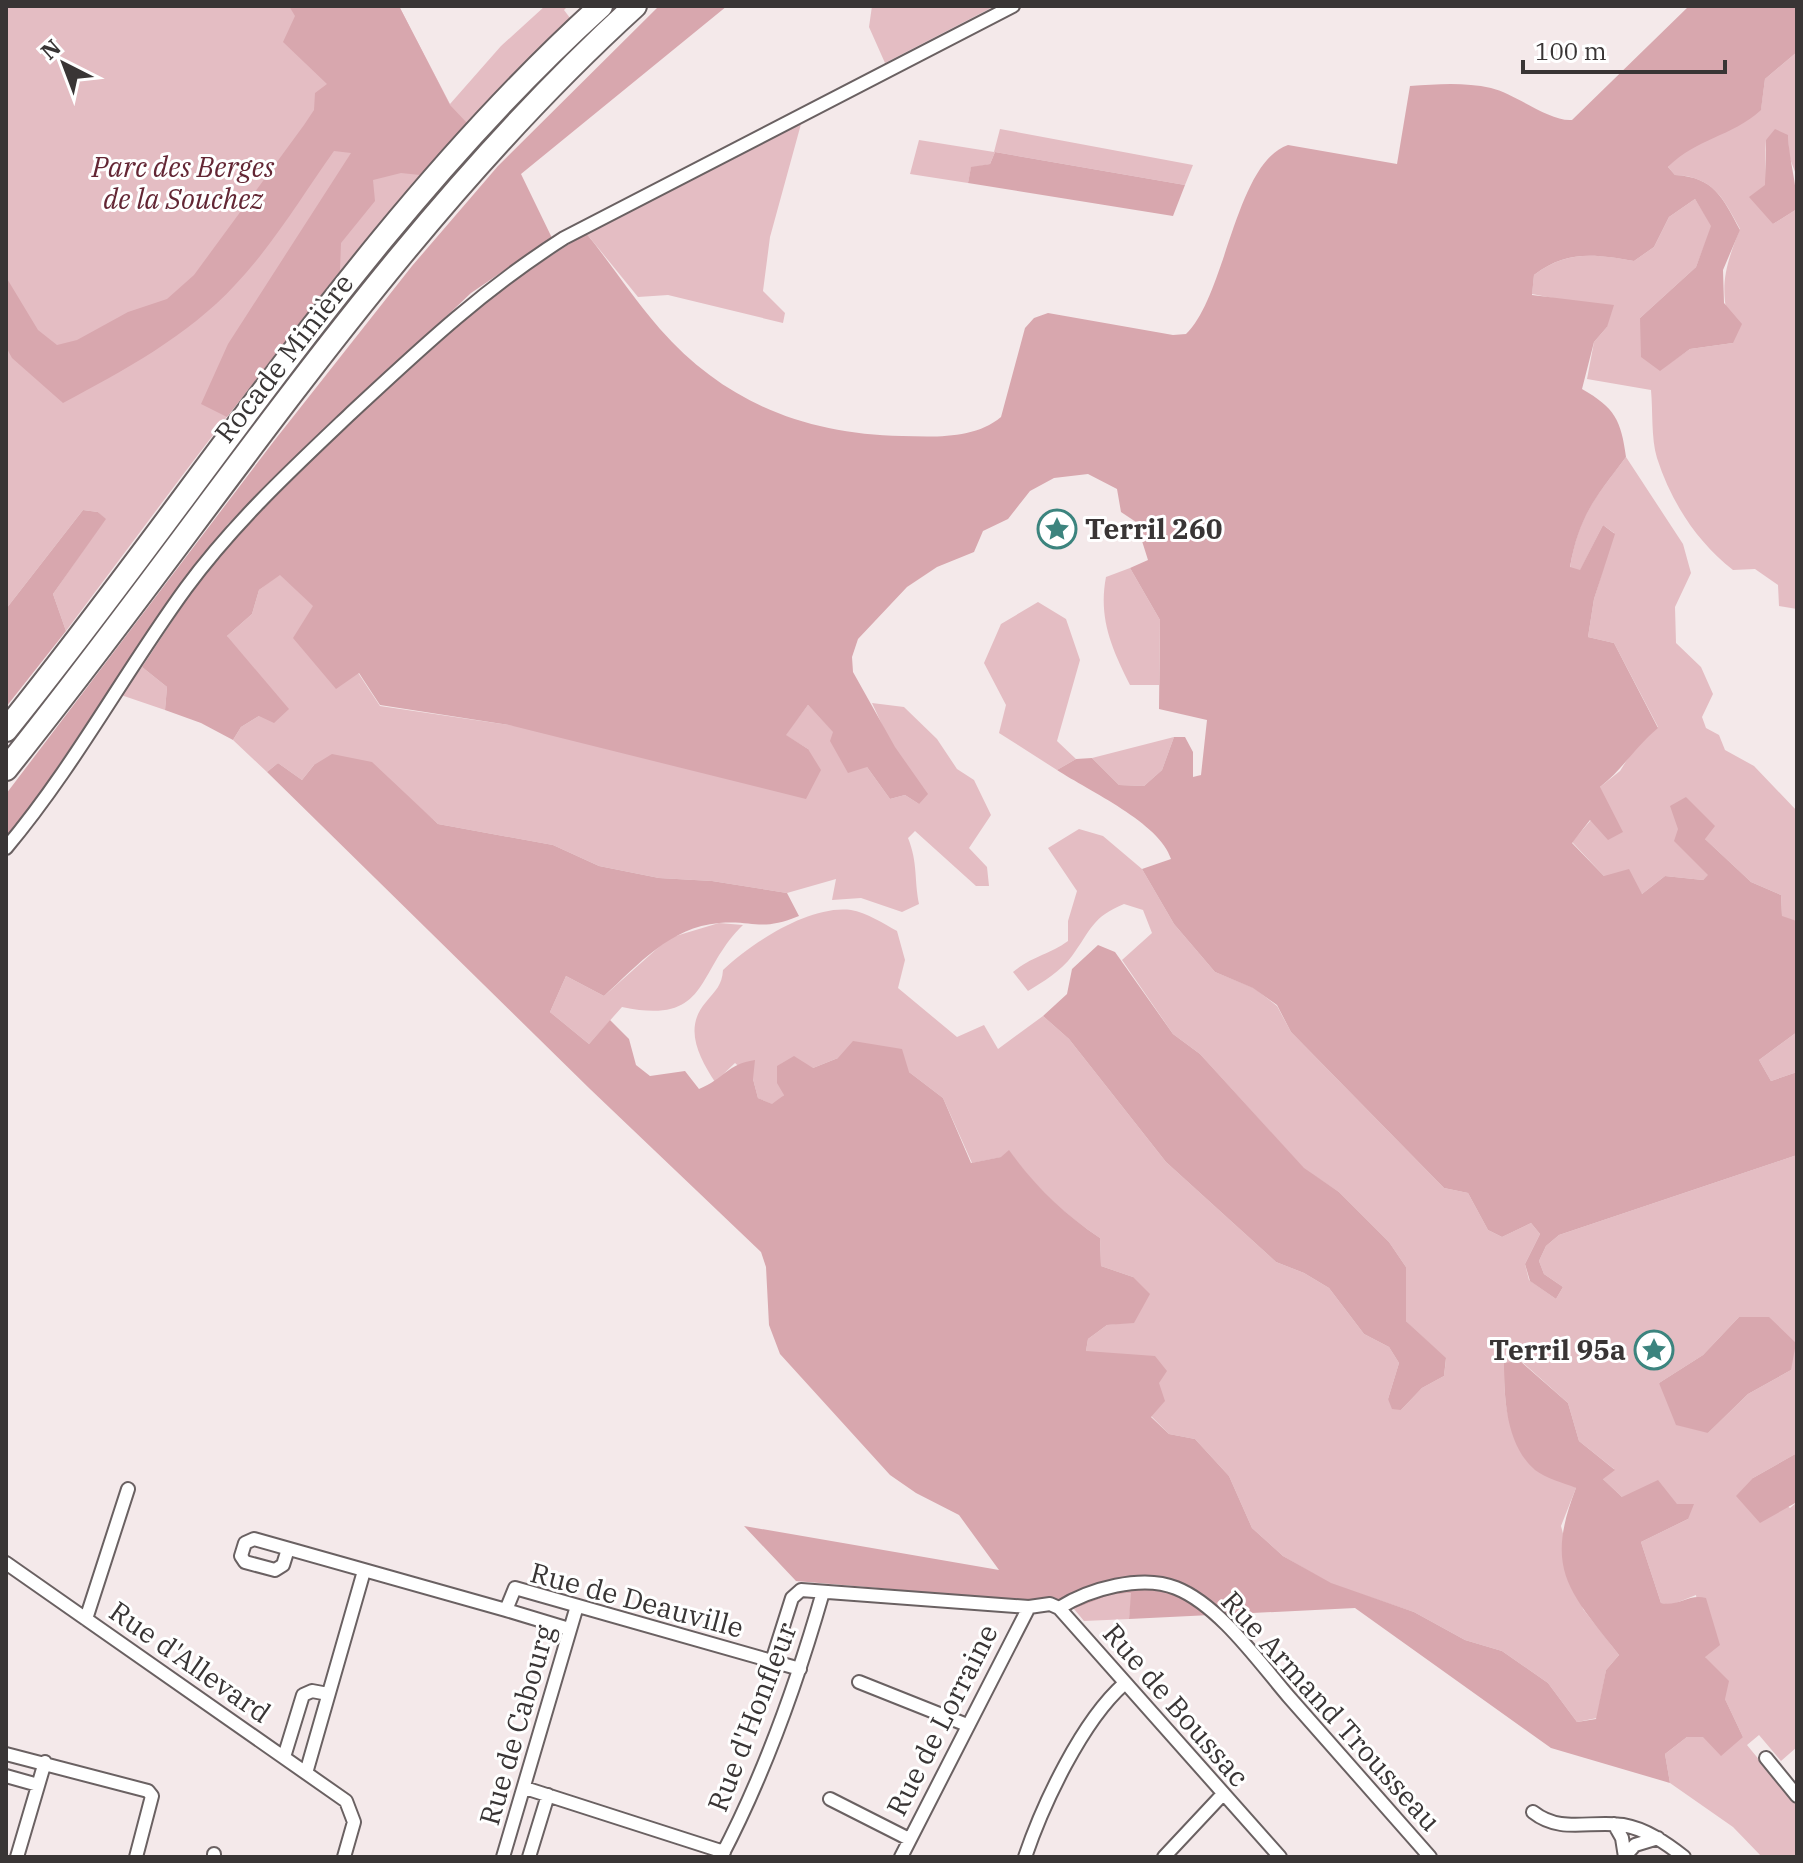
<svg xmlns="http://www.w3.org/2000/svg" width="1803" height="1863" font-family="'IBM Plex Serif',serif">
  <rect width="100%" height="100%" fill="#f4e9ea"/>
  <!-- green -->
  <path fill="#e4bdc3" fill-rule="evenodd" d="M6,6H399L450,104L501,46L545,6H568L564,10L570,18C380,204 225,419 66,631L53,594L105,519L98,512L83,510L6,609Z
    M872,6H995L885,63L869,27Z
    M1797,52V177L1789,156L1788,135L1766,140C1763,169 1767,195 1773,224L1797,209V609L1779,606L1778,585L1755,569L1733,570C1697,542 1671,502 1657,458C1651,438 1653,411 1651,390L1587,379L1594,342L1607,327L1568,301L1532,294L1534,275C1566,250 1596,254 1634,261L1654,247L1669,217L1695,199L1712,226L1696,267L1640,318L1660,370L1690,349L1733,343C1721,292 1720,278 1740,229C1723,198 1714,177 1675,175L1668,167L1684,150L1761,109L1765,79Z
    M801,124L770,237L763,291L785,313L783,323L668,295L638,297L586,233Z
    M1000,129L1193,165L1185,185L995,152L990,164L971,168L968,183L910,174L919,140L994,152Z
    M1626,457L1683,544L1691,573L1675,607L1676,643L1701,667L1713,694L1702,717L1706,728L1719,735L1725,750L1754,766L1797,811V921L1782,917L1781,895L1751,882L1705,839L1686,797L1709,875L1703,880L1665,876L1642,894L1604,876L1572,842L1591,820L1600,787L1620,771L1635,747L1658,727L1614,643L1588,637L1594,599L1614,533L1603,525L1580,571L1570,568C1578,516 1595,498 1626,457Z
    M1130,568L1160,620L1159,685H1130C1112,649 1098,618 1106,577Z
    M280,574L314,606L380,706L509,725L808,749L785,735L808,705L867,767L890,799L905,795L919,804L872,703L904,707L937,739L957,769L974,780L991,815L969,848L987,867L989,886H976L915,831L908,838C918,863 914,879 919,904L902,912L861,898L832,900L836,879L787,893L712,881L659,878L599,866L553,845L438,824L406,795L314,765L302,780L278,763L267,772L233,740L241,727L259,716L227,636L252,614L259,590Z
    M1038,602L1066,619L1080,660L1057,741L1076,759L1057,770L999,733L1006,705L984,663L1001,624Z
    M142,667L167,687L165,710L121,695Z
    M1174,737L1162,770L1144,786L1119,785L1092,758Z
    M1079,829L1103,836L1142,869L1174,924L1215,972L1254,988L1277,1006L1291,1032L1444,1188L1468,1193L1488,1230L1502,1237L1531,1223L1540,1234L1525,1264L1529,1280L1556,1299L1563,1287L1544,1274L1539,1261L1546,1246L1559,1235L1797,1155V1453L1753,1478L1790,1508L1797,1502V1747L1781,1761L1759,1735L1747,1745L1797,1806V1857H1762L1733,1827L1670,1783L1665,1754L1687,1737H1743L1705,1657L1696,1595L1671,1605L1661,1603L1641,1542L1688,1519L1677,1504L1622,1497L1602,1478L1614,1469L1579,1441L1568,1403L1521,1361L1504,1364C1504,1442 1517,1443 1576,1488L1561,1526L1583,1609L1619,1655L1606,1670L1597,1718L1577,1722L1548,1683L1502,1651L1465,1640L1414,1612L1331,1584L1283,1556L1252,1528L1229,1476L1195,1439L1169,1434L1086,1351L1088,1339L1107,1325L1134,1322L1133,1277L1101,1266L1100,1238C1063,1213 1035,1187 1009,1151L1002,1157L972,1163L943,1098L909,1072L838,1058L813,1068L773,1105L758,1098L753,1079L735,1063L715,1082C699,1057 683,1028 706,1002C716,990 722,985 723,970C752,943 809,905 851,910C866,912 884,924 897,931L905,960L898,988L957,1037L984,1025L998,1049L1043,1016L1069,1039L1166,1162L1276,1262L1304,1273L1329,1288L1364,1334L1389,1347L1399,1363L1388,1399L1401,1410L1422,1388L1444,1376L1446,1359L1406,1321V1267L1389,1242L1339,1192L1304,1169L1200,1054L1173,1034L1122,960L1152,933L1143,910L1124,904C1092,917 1091,930 1072,956C1061,971 1043,982 1028,991L1013,972C1034,955 1049,955 1068,941V921L1077,891L1048,848ZM1739,1317L1791,1370L1748,1394L1708,1433L1659,1383L1703,1355Z
    M719,923L743,925C695,971 711,1026 622,1007L589,1044L550,1012L566,976L604,996L669,938Z
    M1797,1032V1072L1771,1081L1759,1060Z
    M1132,1593L1129,1619L1084,1621L1074,1609L1110,1595Z"/>
  <!-- forest -->
  <path fill="#d8a7ae" d="M289,6H399L450,105L467,123L420,175L401,173L373,180L375,201L341,243L340,271L227,417L201,404L228,344L351,153L334,151C302,196 273,245 235,285C188,336 123,371 63,403L12,358L6,347V277L38,330L57,345L77,340L128,312L167,299L194,275L304,125L314,110L315,93L327,84L283,42L295,16Z
    M659,6H727L521,174L552,238L471,293L228,524L167,603L34,802L6,837V794L274,441L412,266L498,166Z
    M1689,6H1797V52L1765,79L1761,110C1730,138 1698,137 1668,167L1675,175C1714,177 1723,198 1740,230L1723,270L1724,303L1742,324L1733,343L1690,349L1660,371L1641,357L1640,318L1696,267L1711,226L1695,199L1669,217L1654,247L1634,261C1595,254 1566,250 1534,275L1532,295L1614,305L1607,327L1594,342L1582,389C1615,408 1621,420 1626,457C1595,498 1579,516 1570,567L1580,570L1603,525L1615,534L1594,599L1588,637L1614,643L1658,728C1636,746 1623,769 1600,787L1623,832L1608,840L1590,820L1572,843L1604,876L1629,869L1642,894L1665,876L1703,880L1708,875L1674,841L1678,829L1670,806L1686,797L1715,826L1705,839L1751,882L1781,895L1782,916L1797,921V1032L1759,1060L1771,1081L1797,1072V1155L1559,1235L1546,1246L1539,1261L1544,1274L1563,1287L1556,1299L1530,1281L1525,1264L1540,1234L1531,1223L1502,1237L1488,1230L1468,1193L1444,1188L1291,1032L1277,1005L1253,988L1215,972L1174,924L1142,869L1171,859C1160,823 1089,791 1057,770L1076,759L1092,758L1119,785L1144,786L1162,770L1174,737H1185L1193,752V777L1201,775L1207,720L1159,709L1160,620L1130,568L1148,560L1136,522L1121,512L1117,489L1088,474L1054,478L1030,491L1008,519L983,531L974,552L937,567L907,587L858,639L852,657L853,672L895,747L928,794L919,804L905,795L890,799L867,767L848,773L830,741L833,732L808,705L786,735L808,749L821,770L806,799L509,725L380,705L359,673L336,689L293,638L313,606L280,575L259,590L252,614L227,636L289,709L274,723L259,716L241,727L233,740L201,723L165,710L167,687L142,667L200,579L238,531L323,447L473,307L586,233C611,264 634,299 660,329C725,403 806,434 902,436C935,437 975,439 1001,417L1025,328L1034,318L1048,313L1173,335L1186,334C1226,296 1235,163 1288,145L1397,164L1410,86C1438,84 1464,82 1491,88C1516,94 1550,122 1572,120Z
    M1775,129L1788,135C1789,161 1797,183 1797,209L1773,224L1749,197L1765,185L1766,140Z
    M995,152L1185,185L1173,216L968,183L971,167L990,164Z
    M83,510L98,512L106,519L53,594L66,631L6,707V609Z
    M332,754L372,762L438,824L553,845L599,866L659,878L712,881L787,893L799,916C760,932 755,920 719,923C670,927 638,965 604,996L566,976L550,1012L589,1044L610,1020L629,1039L636,1065L650,1076L685,1071L699,1089C724,1079 727,1064 755,1060L753,1079L758,1098L772,1104L784,1095L777,1083V1066L794,1056L813,1068L838,1058L853,1041L902,1049L909,1072L943,1098L971,1163L1001,1157L1009,1150C1035,1186 1063,1213 1100,1238L1101,1266L1133,1277L1150,1294L1134,1323L1107,1325L1088,1339L1086,1351L1155,1356L1167,1371L1159,1383L1165,1401L1151,1417L1169,1434L1195,1439L1229,1476L1252,1528L1283,1556L1331,1583L1414,1612L1465,1640L1502,1651L1548,1683L1577,1722L1596,1719L1606,1670L1619,1655C1569,1591 1544,1570 1576,1488C1564,1483 1545,1478 1535,1470C1506,1445 1504,1398 1504,1363L1520,1361L1568,1403L1579,1441L1615,1470L1603,1479L1622,1497L1658,1480L1677,1504H1694L1688,1519L1641,1542L1661,1603C1678,1607 1689,1593 1706,1598L1720,1645L1705,1657L1729,1681L1725,1699L1743,1737L1721,1756L1703,1737H1687L1665,1754L1670,1783L1551,1748L1355,1608L1129,1619L1131,1593L1110,1595L1074,1609L1057,1599L1029,1601L796,1581L744,1526L999,1570L959,1515L916,1493L890,1475L780,1354L769,1325L766,1267L761,1252L590,1089L267,772L278,763L302,780L314,765Z
    M1098,945L1115,952L1173,1034L1200,1054L1304,1168L1339,1192L1389,1242L1406,1267V1321L1446,1358L1444,1376L1422,1388L1401,1410L1392,1409L1388,1399L1399,1363L1389,1347L1364,1334L1329,1288L1304,1273L1276,1262L1166,1162L1069,1039L1043,1016L1067,994L1072,969Z
    M1739,1317H1769L1796,1343L1791,1370L1748,1394L1708,1433L1676,1425L1659,1383L1703,1355Z
    M1797,1453V1502L1760,1523L1736,1496L1753,1478Z"/>
  <g fill="none" stroke-linecap="round" stroke-linejoin="round">
    <defs>
      <path id="minor" d="M6,848C74,767 124,673 186,588C233,524 291,470 349,415C420,349 481,291 564,238L1013,6
        M288,1549L283,1565L275,1570L245,1562L241,1556L245,1543L254,1539L506,1610L515,1588L800,1669
        M6,1563L346,1801L354,1822L344,1857
        M1059,1608C1089,1589 1142,1574 1176,1588C1219,1605 1259,1662 1289,1697C1336,1750 1383,1804 1430,1857
        M506,1610L569,1629
        M86,1619L128,1489
        M772,1661L792,1598L801,1590L1029,1607L1050,1604L1059,1608L1280,1857
        M859,1682L967,1725
        M6,1754L148,1791L152,1796L136,1857
        M284,1757L303,1695L312,1691L328,1694
        M1766,1758L1797,1796
        M306,1773L364,1571
        M6,1776L38,1785
        M525,1788L724,1852
        M830,1799L909,1839
        M1533,1812C1561,1834 1590,1820 1623,1825C1646,1829 1666,1843 1684,1857
        M1614,1824L1622,1838L1625,1857
        M1625,1856L1635,1845L1658,1838
        M17,1857L45,1762
        M214,1857V1854
        M503,1857L577,1606
        M529,1857L548,1795
        M721,1857C765,1773 797,1683 823,1592
        M901,1857L1029,1607
        M1025,1857C1043,1804 1082,1721 1124,1684
        M1164,1857L1223,1794"/>
      <path id="motorway" d="M6,730C202,488 369,216 601,6
        M6,769C213,512 390,229 635,6"/>
    </defs>
    <!-- minor casing -->
    <use href="#minor" stroke="#6a6162" stroke-width="16"/>
    <!-- motorway casing -->
    <use href="#motorway" stroke="#6a6162" stroke-width="26"/>
    <!-- minor -->
    <use href="#minor" stroke="#fff" stroke-width="12"/>
    <!-- motorway -->
    <use href="#motorway" stroke="#fff" stroke-width="22"/>
  </g>
  <!-- icons -->
  <defs>
    <symbol id="sight-ring" viewBox="-11 -11 22 22"><circle r="9.5" fill="#fff" stroke="#3c847e" stroke-width="1.5"/><path d="M0-6L1.8-2.2L6-1.7L2.9 1.2L3.7 5.4L0 3.3L-3.7 5.4L-2.9 1.2L-6-1.7L-1.8-2.2Z" fill="#3c847e"/></symbol>
  </defs>
  <g fill-rule="evenodd">
    <use href="#sight-ring" x="1035" y="507" width="44" height="44"/>
    <use href="#sight-ring" x="1632" y="1328" width="44" height="44"/>
  </g>
  <g text-anchor="middle" stroke-width="6" stroke-linejoin="round" paint-order="stroke">
    <!-- park labels -->
    <g font-size="28" font-style="italic" fill="#632634" stroke="#fff">
      <text x="183" y="177">Parc des Berges<tspan x="183" dy="32">de la Souchez</tspan></text>
    </g>
    <!-- street labels -->
    <g font-size="28" fill="#393535" stroke="#fff">
      <text transform="translate(284 358) rotate(-52)" y="10">Rocade Minière</text>
      <text transform="translate(637 1600) rotate(15)" y="10">Rue de Deauville</text>
      <text transform="translate(190 1662) rotate(35)" y="10">Rue d'Allevard</text>
      <text transform="translate(1176 1705) rotate(49)" y="10">Rue de Boussac</text>
      <text transform="translate(1331 1711) rotate(48)" y="10">Rue Armand Trousseau</text>
      <text transform="translate(752 1717) rotate(-69)" y="10">Rue d'Honfleur</text>
      <text transform="translate(942 1720) rotate(-63)" y="10">Rue de Lorraine</text>
      <text transform="translate(517 1725) rotate(-74)" y="10">Rue de Cabourg</text>
    </g>
    <!-- poi labels -->
    <g font-size="28" font-weight="bold" fill="#393535" stroke="#fff" text-anchor="start">
      <text x="1085" y="539">Terril 260</text>
      <text x="1626" y="1360" text-anchor="end">Terril 95a</text>
    </g>
  </g>
  <!-- border -->
  <rect width="1803" height="1863" fill="none" stroke="#393535" stroke-width="16"/>
  <!-- north arrow -->
  <g transform="translate(64 64) rotate(318)" stroke="#ffffff" stroke-width="6" paint-order="stroke">
  <path d="M0-6L14 30L0 20L-14 30Z" fill="#393535"/>
  <text y="-12" font-size="22" font-weight="bold" text-anchor="middle" fill="#393535">N</text>
  </g>
  <!-- scale -->
  <path d="M1523 60v12h202v-12" fill="none" stroke="#393535" stroke-width="4"/>
  <text x="1535" y="60" font-size="24" fill="#393535" stroke="#ffffff" stroke-width="6" paint-order="stroke">100 m</text>
</svg>
